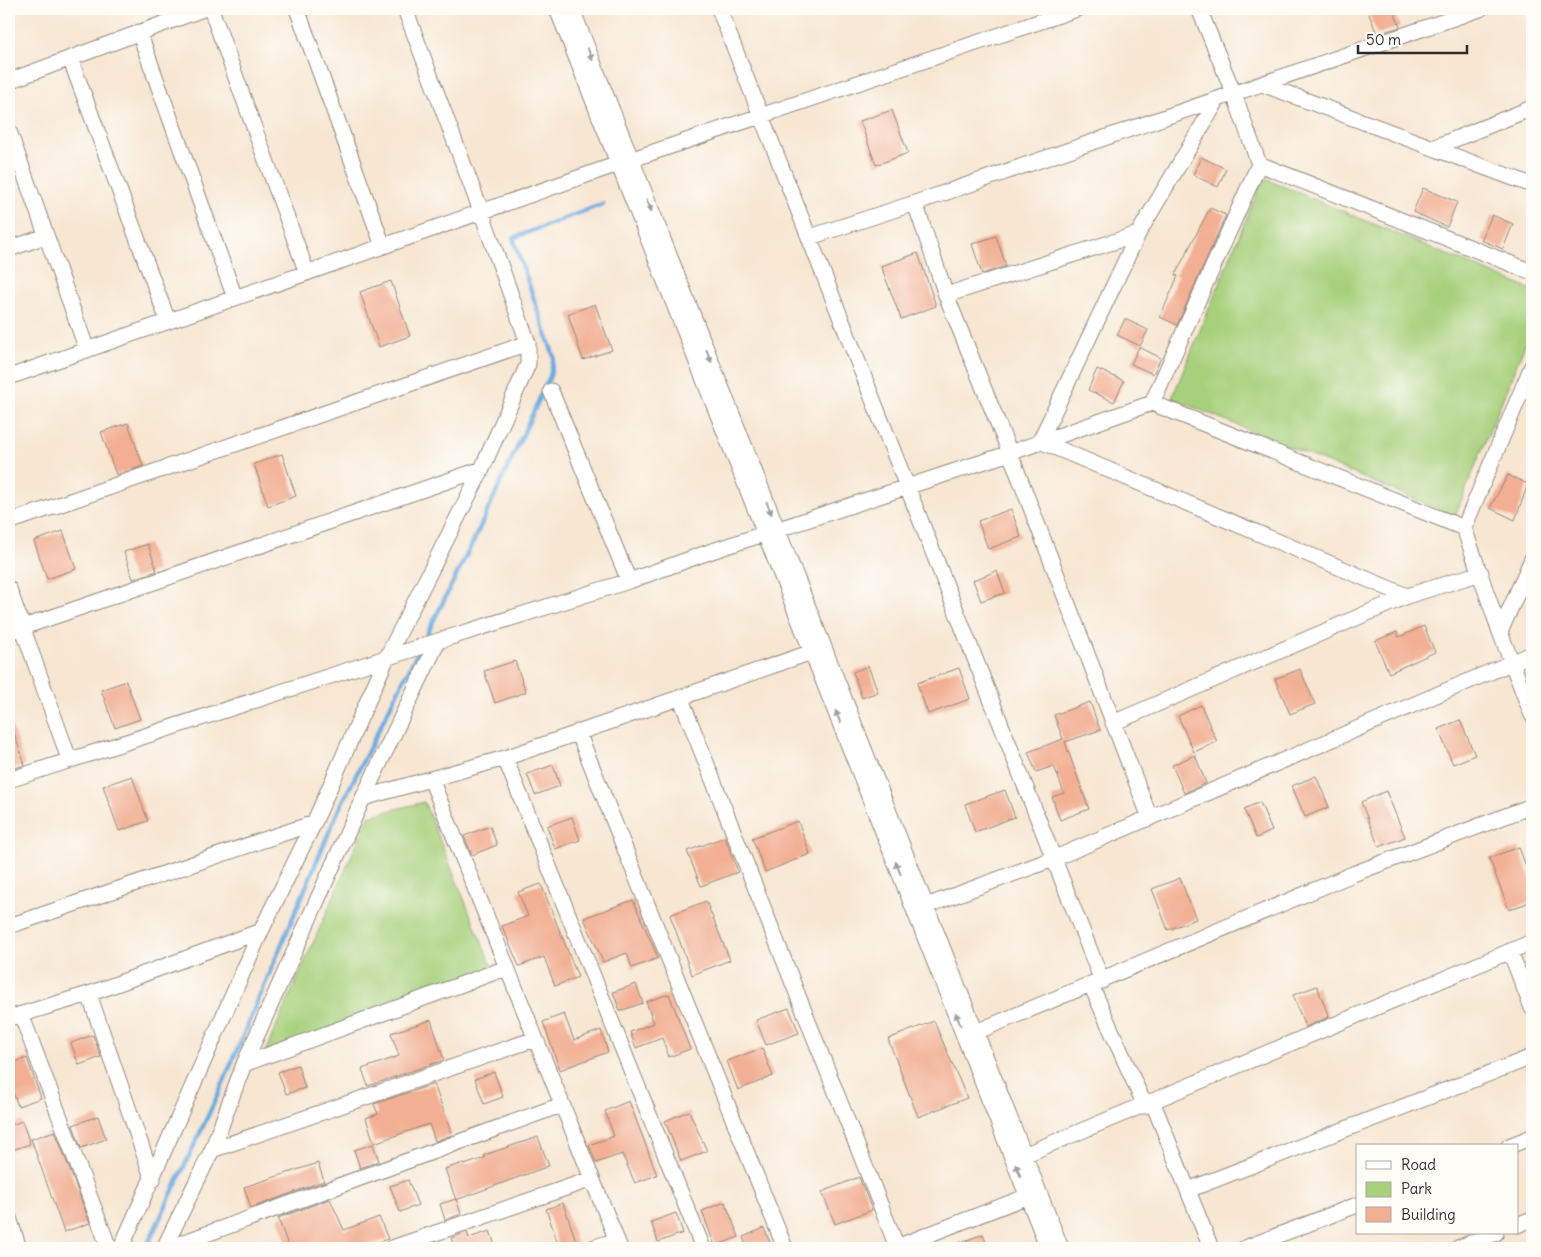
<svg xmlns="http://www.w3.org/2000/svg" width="1541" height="1257" font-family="Delius,sans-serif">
  <rect width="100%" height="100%" fill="#fdfcf7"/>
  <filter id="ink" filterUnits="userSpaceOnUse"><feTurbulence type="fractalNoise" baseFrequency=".02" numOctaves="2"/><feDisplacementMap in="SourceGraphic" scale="10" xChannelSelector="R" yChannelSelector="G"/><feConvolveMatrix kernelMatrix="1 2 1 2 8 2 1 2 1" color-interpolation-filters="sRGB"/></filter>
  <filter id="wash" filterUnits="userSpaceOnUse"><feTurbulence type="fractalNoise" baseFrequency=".0096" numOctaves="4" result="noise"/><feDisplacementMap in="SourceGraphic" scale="20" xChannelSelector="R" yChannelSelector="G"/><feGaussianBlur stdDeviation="1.12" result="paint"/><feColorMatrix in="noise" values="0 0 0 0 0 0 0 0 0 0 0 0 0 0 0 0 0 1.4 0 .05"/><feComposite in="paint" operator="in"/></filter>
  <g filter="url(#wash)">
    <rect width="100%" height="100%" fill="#f7e6d2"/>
    <!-- green -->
    <path fill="#a7d07c" stroke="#697e54" d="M1263,178L1532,290V327L1455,516L1172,398Z
      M424,802L492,967L265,1052L369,816Z"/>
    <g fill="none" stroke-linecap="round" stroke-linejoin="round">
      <!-- stream -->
      <path stroke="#6eabe0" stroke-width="4.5" d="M423,642L474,540L550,376L554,357L513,238L603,204
        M146,1248L220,1090L338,811L418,651"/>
    </g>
    <g id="blocks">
      <!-- building -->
      <path fill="#f2af93" d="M1367,9H1393L1400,27L1377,34Z
        M892,110L908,153L876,165L860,121Z
        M1201,157L1226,169L1218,187L1193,175Z
        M1423,188L1457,202L1447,227L1413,212Z
        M1210,208L1226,215L1177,325L1160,317L1178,276L1175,275Z
        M1492,215L1513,224L1503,249L1481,240Z
        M996,236L1006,266L982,274L972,244Z
        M918,253L936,306L901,319L881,266Z
        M391,281L410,336L379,347L360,292Z
        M595,304L612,350L583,360L568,314Z
        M1125,319L1148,330L1140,346L1117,335Z
        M1139,347L1161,358L1153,374L1131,364Z
        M1097,369L1124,381L1114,402L1088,390Z
        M128,423L143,466L116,475L101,432Z
        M282,454L296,496L268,506L254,464Z
        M1508,475L1528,484L1515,520L1490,508Z
        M1011,509L1021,537L988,549L978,521Z
        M63,531L76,569L47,579L34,541Z
        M148,544L157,571L133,579L124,552Z
        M997,571L1005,593L981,601L973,580Z
        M1424,626L1435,652L1389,673L1375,641L1397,632L1399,637Z
        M515,661L526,692L495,703L484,671Z
        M868,666L878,692L862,698L853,672Z
        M959,668L970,699L928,714L917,683Z
        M1300,669L1315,704L1290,714L1275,679Z
        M126,681L140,719L115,728L101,690Z
        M1090,702L1100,730L1065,742L1089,809L1060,820L1052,797L1064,793L1054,766L1036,772L1028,752L1063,739L1054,715Z
        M1201,705L1217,742L1194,752L1178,716Z
        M1460,720L1475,755L1453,764L1438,729Z
        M9,724H11L25,765L9,770Z
        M1195,755L1206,783L1184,793L1172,765Z
        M553,765L560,786L535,795L527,774Z
        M132,776L148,821L119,831L103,786Z
        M1316,776L1329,807L1305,817L1292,786Z
        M1005,790L1015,817L975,832L965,804Z
        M1386,791L1405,837L1379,847L1361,802Z
        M1260,802L1272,831L1256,838L1244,809Z
        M572,817L580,840L555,849L547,826Z
        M798,821L810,854L765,872L752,838Z
        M490,826L497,845L472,855L464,836Z
        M725,837L738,872L701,886L687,851Z
        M1519,847L1532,883V901L1509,910L1489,858Z
        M1180,878L1196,919L1168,930L1152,889Z
        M541,884L578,977L555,986L544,957L519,966L502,926L528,916L518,892Z
        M633,900L658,958L632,968L627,953L603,962L584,918Z
        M706,901L730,960L692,975L670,915Z
        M636,984L643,1003L620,1011L613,992Z
        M1317,986L1329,1017L1305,1027L1293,995Z
        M669,994L690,1049L669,1057L662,1038L636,1048L630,1032L654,1023L646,1002Z
        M789,1008L799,1033L766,1045L756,1020Z
        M564,1014L574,1040L601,1030L608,1052L560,1070L543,1022Z
        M431,1020L444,1060L368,1086L362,1069L399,1056L391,1033Z
        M934,1021L967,1098L918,1117L888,1039Z
        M93,1035L101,1057L79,1065L71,1043Z
        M762,1048L773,1076L738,1090L727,1061Z
        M27,1058L41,1098L18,1106L9,1081V1064Z
        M298,1065L305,1088L286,1094L278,1072Z
        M494,1072L503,1097L484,1104L475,1079Z
        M434,1084L452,1135L435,1141L429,1124L374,1143L366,1118L378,1114L374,1104Z
        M629,1101L657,1175L635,1183L622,1154L596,1163L589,1145L614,1136L605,1111Z
        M689,1111L707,1151L681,1161L665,1121Z
        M98,1116L106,1139L81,1148L73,1125Z
        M22,1121L30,1144L9,1151V1126Z
        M55,1131L90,1223L64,1232L31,1139Z
        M538,1137L549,1166L456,1200L445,1169L463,1163L464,1165L485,1158L484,1155Z
        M373,1144L379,1161L360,1168L354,1150Z
        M318,1163L324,1181L251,1208L244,1187Z
        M859,1177L872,1210L835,1224L822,1192Z
        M408,1180L418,1205L400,1212L390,1186Z
        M330,1199L344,1230L379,1217L388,1239L362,1248H289L278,1218Z
        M456,1199L461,1214L445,1220L440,1204Z
        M725,1202L739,1237L715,1246L702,1211Z
        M563,1203L571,1226L578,1248H559L554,1232L546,1209Z
        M676,1213L683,1233L658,1242L651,1222Z
        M764,1228L771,1245L762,1248H747L743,1237Z
        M490,1231L496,1248H446L445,1246L453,1244L451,1238L467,1232L469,1238Z
        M983,1234L988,1248H949V1247Z"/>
    </g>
  </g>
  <g filter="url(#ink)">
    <use href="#blocks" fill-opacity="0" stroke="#91887e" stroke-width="1"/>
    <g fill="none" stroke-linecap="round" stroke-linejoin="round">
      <defs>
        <path id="minor" d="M211,9L307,273
          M297,9L383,246
          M557,9L1048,1248
          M572,9L1061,1248
          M719,9L1102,981
          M1199,9L1234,94L1259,164
          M139,32L235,298
          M70,58L168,321
          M9,81L203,9
          M1262,84L1532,185
          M1218,99L1138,234L1040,441L1407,596L1481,573
          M9,131L87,350
          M1433,148L1532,108
          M915,203L946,295L1010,453L1150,818
          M810,237L915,203L1480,9
          M9,249L46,236
          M946,295L1138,234
          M1532,366L1464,528L1500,632L1532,715
          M9,377L618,164L1077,9
          M551,391L629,581
          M9,522L528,343
          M1464,528L1152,403L1259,164L1532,272
          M9,589L69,759
          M9,632L482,469
          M1500,632L1532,559
          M681,699L897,1247
          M1113,723L1407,596
          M578,732L785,1248
          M505,758L703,1248
          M431,779L620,1248
          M9,780L438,641L629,581L712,551L1010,453L1152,403
          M363,798L505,758L812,652
          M926,906L1053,859L1532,654
          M9,926L314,823
          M1510,951L1532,1008
          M1091,985L1145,1106
          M89,994L153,1180
          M21,1014L109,1248
          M9,1018L89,994L261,931
          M976,1032L1353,874L1532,806
          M244,1064L506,968
          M1153,1103L1211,1248
          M1509,1146L1532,1137
          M212,1150L535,1039
          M1024,1155L1532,942
          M1188,1190L1532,1057
          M9,1218L19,1248
          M1517,1225L1532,1219
          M121,1248L261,931L314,823L387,657L482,469L528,364V343L481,211L405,9
          M164,1248L212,1150L244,1064L363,798L438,641
          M168,1248L561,1105
          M392,1248L592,1179
          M592,1248L617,1240
          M894,1248L1028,1196
          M1245,1248L1357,1205
          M1458,1248L1496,1233"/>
      </defs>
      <!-- minor casing -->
      <use href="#minor" stroke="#91887e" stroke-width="17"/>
      <!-- minor -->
      <use href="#minor" stroke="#fff" stroke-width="15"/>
    </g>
    <!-- one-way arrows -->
    <defs><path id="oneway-solid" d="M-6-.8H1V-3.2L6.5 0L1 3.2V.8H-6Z" transform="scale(1.25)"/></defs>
    <g fill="#a0a0a0">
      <use href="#oneway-solid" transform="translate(590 54) rotate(68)"/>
      <use href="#oneway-solid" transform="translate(649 205) rotate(68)"/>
      <use href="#oneway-solid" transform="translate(709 356) rotate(68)"/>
      <use href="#oneway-solid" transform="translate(769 508) rotate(68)"/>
      <use href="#oneway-solid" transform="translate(838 717) rotate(-112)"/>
      <use href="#oneway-solid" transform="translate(898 868) rotate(-112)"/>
      <use href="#oneway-solid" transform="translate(958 1019) rotate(-112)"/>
      <use href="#oneway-solid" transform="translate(1018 1170) rotate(-112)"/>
    </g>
  </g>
  <!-- margin -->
  <rect width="1541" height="1257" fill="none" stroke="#fdfcf7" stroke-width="30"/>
  <!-- legend -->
  <rect x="1356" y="1144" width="162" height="90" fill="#fdfcf7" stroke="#a9a8a5"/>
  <rect x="1366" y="1161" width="25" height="8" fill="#ffffff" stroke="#a9a8a5"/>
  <text x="1401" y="1170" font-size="15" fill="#2b2b2b">Road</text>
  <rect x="1366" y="1182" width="25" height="15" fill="#a7d07c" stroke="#a9a8a5"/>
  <text x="1401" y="1194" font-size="15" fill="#2b2b2b">Park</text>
  <rect x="1366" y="1207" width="25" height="15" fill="#f2af93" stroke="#a9a8a5"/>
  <text x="1401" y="1220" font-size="15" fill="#2b2b2b">Building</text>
  <!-- scale -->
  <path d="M1358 45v8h109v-8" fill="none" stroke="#2b2b2b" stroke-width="2.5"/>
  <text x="1366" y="45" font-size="15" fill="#2b2b2b" stroke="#fdfcf7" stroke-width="4" paint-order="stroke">50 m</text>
</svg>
